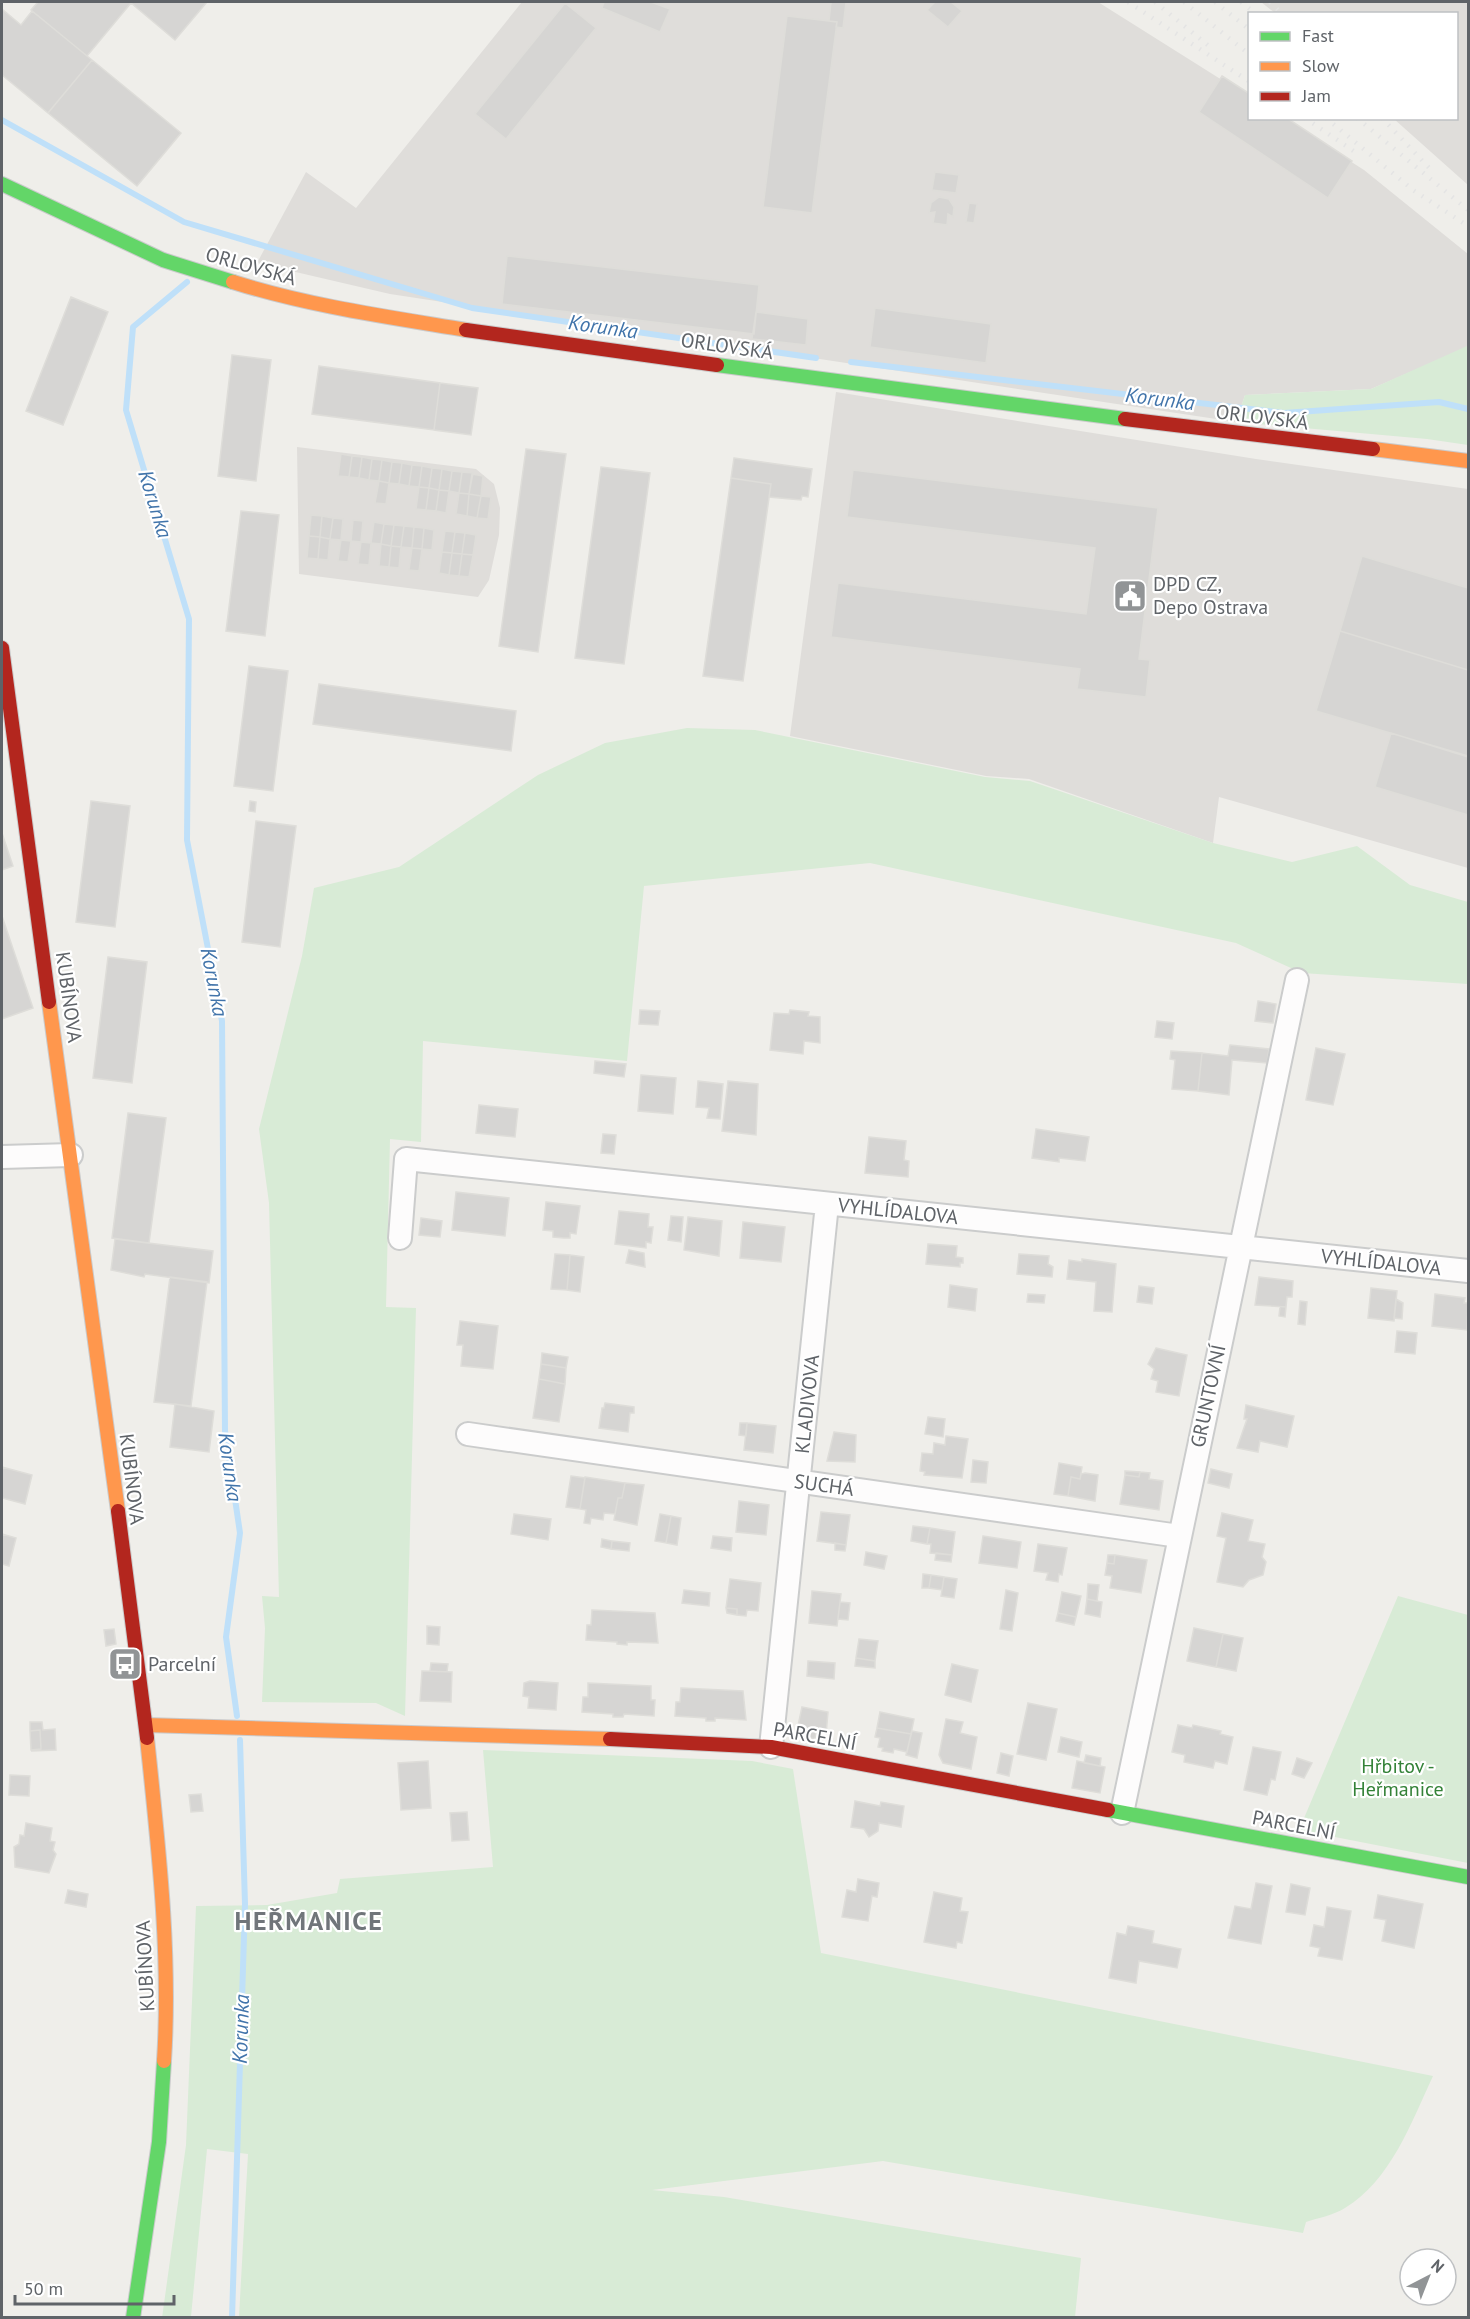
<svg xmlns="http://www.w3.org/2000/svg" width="1470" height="2319" font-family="'PT Sans',sans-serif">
  <rect width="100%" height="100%" fill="#efeeea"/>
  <!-- industrial -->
  <path fill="#dfddda" d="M522,2H1098L1249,97L1250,118L1284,119L1364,170L1468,254V347L1371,389L1245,395L1236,422L390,294L257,263L306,172L356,208Z
    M1261,2H1468V185L1394,119L1456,118V14L1275,13Z
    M836,392L1256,459L1468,489V868L1219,797L1213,843L1029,779L986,776L790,736Z
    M297,447L476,469L494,484L500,508L499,535L489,580L478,597L299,574Z"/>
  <!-- green -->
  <path fill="#d8ebd6" d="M1467,346L1468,445L1427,439L1236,422L1245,395L1371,389Z
    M687,728L755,730L985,777L1030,781L1213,843L1292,862L1357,846L1410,885L1468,902V984L1302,973L1236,943L870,863L644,886L627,1061L423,1041L421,1142L390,1139L386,1307L416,1308L405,1716L376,1703L262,1702L265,1628L262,1596L279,1597L269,1203L259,1129L302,956L314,888L399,867L538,775L605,743Z
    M1398,1596L1468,1615V1863L1299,1830Z
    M483,1750L752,1761L793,1769L821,1953L1433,2076C1411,2123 1391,2180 1345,2208C1334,2215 1318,2218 1306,2222L1303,2233L883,2161L652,2190L724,2197L1081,2258L1075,2317H239L248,2154L207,2149L191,2317L162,2318L186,2145L196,1906L267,1905L337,1893L340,1879L493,1867Z"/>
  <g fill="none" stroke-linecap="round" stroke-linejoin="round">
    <!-- stream -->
    <path stroke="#bfe0f9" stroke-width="6" d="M2,120L184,222L472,308L816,358
      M187,282L133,327L126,410L189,619L187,840L222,1021L225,1431L240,1533L226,1637L237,1716
      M851,362L1284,413L1439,402L1468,409
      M232,2318L245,1904L240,1740"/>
  </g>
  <!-- building -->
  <path fill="#d6d5d3" stroke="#deddd9" stroke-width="1.5" d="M38,2H207L175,40L131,3L87,56L31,10Z
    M604,2H651L670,9L660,32L602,8Z
    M831,2H846L843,28L836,27L837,22L829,21Z
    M935,2H951L962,11L948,27L927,10Z
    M565,3L596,28L506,139L475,114Z
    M2,9L21,25L32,11L92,60L48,113L2,75Z
    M787,16L837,22L812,213L763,207Z
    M92,60L181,133L137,186L48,113Z
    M1222,76L1250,94V118H1287L1352,161L1328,198L1199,112Z
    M935,172L959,175L956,193L932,190Z
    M939,197L949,199L954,207L953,217L948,214L947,225L933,223L935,212L929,213L931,203Z
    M969,203L977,204L974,223L966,222Z
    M507,256L759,285L754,334L502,304Z
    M71,297L108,312L63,425L26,411Z
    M875,308L991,324L986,363L870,347Z
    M756,312L808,319L806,345L752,339Z
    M232,355L271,360L256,481L218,476Z
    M319,366L440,383L434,430L312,414Z
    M440,383L478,388L471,435L434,430Z
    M526,449L566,454L538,652L499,646Z
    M341,454L352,456L349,477L338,476Z
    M352,456L362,457L359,478L349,477Z
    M362,457L372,459L369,480L359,478Z
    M734,458L812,469L808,497L802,496L801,500L769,497L771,484L731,478Z
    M372,459L382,460L379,481L369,480Z
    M382,460L392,462L389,483L379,481Z
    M392,462L402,463L399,484L389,483Z
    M402,463L412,465L409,486L399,484Z
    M412,465L422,466L419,487L409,486Z
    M422,466L432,468L429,488L419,487Z
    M601,467L650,473L624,664L575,658Z
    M432,468L442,469L439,490L429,488Z
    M442,469L452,471L449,491L439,490Z
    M853,470L1158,508L1139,659L1150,660L1146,697L1077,689L1080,669L831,637L838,583L1086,614L1095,548L847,517Z
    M452,471L462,472L459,493L449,491Z
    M462,472L473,473L469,494L459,493Z
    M472,474L483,476L481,496L469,494Z
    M731,478L771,484L743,681L703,676Z
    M379,481L389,483L386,504L375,503Z
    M419,487L429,488L426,510L416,509Z
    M429,488L439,490L436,511L426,510Z
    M439,490L449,491L446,513L436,511Z
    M459,493L469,494L467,516L456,514Z
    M469,494L481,496L477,518L467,516Z
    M481,496L491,497L488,519L477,518Z
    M241,511L279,515L265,636L226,631Z
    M311,515L322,516L320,537L309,536Z
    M322,516L333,518L330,539L320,537Z
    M333,518L343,519L341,540L330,539Z
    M353,520L363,521L361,542L351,541Z
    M374,522L384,524L381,544L371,543Z
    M384,524L394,525L391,546L381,544Z
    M394,525L404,526L401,547L391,546Z
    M404,526L414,527L412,548L401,547Z
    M414,527L424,528L422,549L412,548Z
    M424,528L434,530L432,550L422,549Z
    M445,531L455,532L452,553L442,552Z
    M455,532L465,533L462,554L452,553Z
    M465,533L476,535L473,555L462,554Z
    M309,536L320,537L318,559L307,558Z
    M320,537L330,539L328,560L318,559Z
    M341,540L351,541L348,562L338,561Z
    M361,542L371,543L369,565L358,564Z
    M381,544L391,546L389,567L379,566Z
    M391,546L401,547L399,568L389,567Z
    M412,548L422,549L419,571L409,570Z
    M442,552L452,553L449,575L439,573Z
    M452,553L462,554L459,576L449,575Z
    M462,554L473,555L469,577L459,576Z
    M1362,556L1468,588V670L1340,631Z
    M1340,631L1468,670V756L1316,711Z
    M249,666L288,671L273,791L234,786Z
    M319,684L516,711L511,751L313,724Z
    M1391,733L1468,757V815L1375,787Z
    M91,801L130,806L115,927L76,922Z
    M250,801L256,802L255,812L249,811Z
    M256,821L296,826L280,947L242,942Z
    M2,833L13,866L2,870Z
    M2,916L33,1008L2,1019Z
    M108,957L147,962L132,1083L93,1078Z
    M1258,1001L1276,1004L1273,1023L1255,1021Z
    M640,1010L660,1011L658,1025L639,1024Z
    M790,1010L809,1012L808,1016L820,1017V1043L804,1041L803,1054L770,1050L774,1013L789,1014Z
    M1157,1021L1174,1023L1172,1039L1155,1037Z
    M1230,1045L1269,1049L1267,1063L1232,1060L1229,1095L1198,1091L1202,1053L1228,1056Z
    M1316,1048L1345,1054L1333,1105L1306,1100Z
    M1171,1051L1202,1053L1198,1091L1172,1089L1175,1060L1170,1059Z
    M595,1061L626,1064L624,1077L594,1073Z
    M641,1075L676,1078L673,1114L638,1111Z
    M698,1081L723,1084L720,1119L707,1118L709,1108L696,1107Z
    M728,1081L758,1084L756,1135L722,1131Z
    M479,1105L518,1109L515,1137L476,1133Z
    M128,1113L166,1118L149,1243L112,1238Z
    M1036,1129L1089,1137L1085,1161L1059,1158V1162L1032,1158Z
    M603,1134L616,1135L614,1154L601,1153Z
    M869,1137L906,1141L904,1160L909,1161L908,1177L865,1173Z
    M456,1192L509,1198L505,1236L452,1230Z
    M546,1202L580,1206L576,1234L570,1233V1238H564L553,1237V1231L543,1230Z
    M619,1211L649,1214L648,1227H653L651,1243L646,1242V1248L615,1244Z
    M671,1216L683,1217L681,1242L668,1240Z
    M688,1217L722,1221L719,1256L684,1250Z
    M421,1218L442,1221L440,1237L419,1235Z
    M743,1222L785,1227L781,1262L740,1258Z
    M115,1239L213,1251L209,1283L145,1274L144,1277L111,1270Z
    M928,1244L957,1246L956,1257L963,1258V1263H960V1267L926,1264Z
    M629,1250L644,1253L645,1267L626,1263Z
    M555,1254L570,1255L567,1290L551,1289Z
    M1019,1254L1049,1256L1048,1264L1053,1267L1052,1277L1017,1274Z
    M570,1255L584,1257L580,1292L567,1290Z
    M1082,1259L1116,1264L1112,1312L1094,1311L1096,1282L1067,1279L1069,1260L1082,1262Z
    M170,1277L207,1282L191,1406L154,1402Z
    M1259,1277L1293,1281L1292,1297H1287L1286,1307L1255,1305Z
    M950,1285L977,1289L975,1311L948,1307Z
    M1139,1286L1154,1288L1152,1304L1137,1302Z
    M1371,1288L1397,1291L1394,1321L1368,1318Z
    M1028,1294L1045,1295L1044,1303L1027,1302Z
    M1435,1294L1465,1298L1464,1303H1468L1467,1330L1432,1326Z
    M1396,1299L1403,1303L1402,1319L1394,1318Z
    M1300,1301L1307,1302L1305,1325L1298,1324Z
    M1280,1307H1286L1285,1317L1279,1316Z
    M460,1321L498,1326L493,1369L461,1366L463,1345H457Z
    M1397,1331L1417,1333L1415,1354L1395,1352Z
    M1156,1348L1187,1355L1179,1396L1156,1392L1158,1381L1151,1379L1154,1369L1148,1364Z
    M542,1353L568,1357L566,1368L541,1364Z
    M541,1364L566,1368L565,1384L539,1379Z
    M539,1379L565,1384L559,1422L533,1418Z
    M605,1403L634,1407V1413H630L628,1432L599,1428L602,1408H604Z
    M175,1404L214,1411L209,1452L170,1447Z
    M1246,1405L1294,1416L1287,1447L1260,1441L1258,1452L1237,1448L1247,1419H1244Z
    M928,1417L945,1419L943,1437L925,1434Z
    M740,1423H747L746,1436L739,1435Z
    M747,1423L776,1426L773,1453L744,1450Z
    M834,1432L856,1435L855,1462L827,1461Z
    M946,1436L968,1439L962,1478L924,1475L925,1472L920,1471L922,1453L933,1454L934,1443L945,1445Z
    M973,1460L988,1462L986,1483L971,1482Z
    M1059,1463L1082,1467L1080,1479L1071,1477L1068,1496L1054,1494Z
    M2,1467L32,1475L25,1504L2,1498Z
    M1211,1469L1232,1474L1229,1488L1208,1483Z
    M1125,1471L1140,1472L1139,1477L1125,1475Z
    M1140,1472L1150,1473L1149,1479L1163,1481L1159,1510L1120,1504L1125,1475L1139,1477Z
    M1085,1473L1098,1475L1095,1501L1068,1496L1071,1477L1080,1479L1081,1474Z
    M571,1476L585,1478L580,1509L566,1507Z
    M585,1477L625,1483L622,1498H618L615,1514L604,1513L603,1520L591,1518L590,1524L584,1523L586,1510L580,1509Z
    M625,1483L644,1485L637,1525L614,1520L618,1498H622Z
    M739,1501L769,1505L766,1535L736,1532Z
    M821,1512L850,1515L846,1545L817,1541Z
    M1222,1513L1253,1520L1248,1541L1265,1544L1262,1557L1266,1562L1263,1575L1249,1580L1243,1587L1217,1582L1226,1538L1217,1536Z
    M514,1514L551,1519L548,1540L511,1534Z
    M660,1514L671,1516L666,1543L655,1541Z
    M671,1516L681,1518L677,1545L666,1543Z
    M913,1526L930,1528L927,1544L911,1541Z
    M930,1528L955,1532L952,1555L930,1553L931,1544H927Z
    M2,1534L16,1538L9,1566L2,1564Z
    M713,1536L732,1538L731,1551L711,1548Z
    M983,1536L1021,1542L1017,1568L979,1563Z
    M602,1539L612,1541L611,1549L601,1547Z
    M612,1541L630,1543L629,1551L611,1549Z
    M835,1543L846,1545L845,1551L835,1550Z
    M1038,1544L1067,1548L1062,1575L1059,1574L1058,1582L1046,1580L1048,1573L1034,1571Z
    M866,1552L887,1556L884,1569L864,1565Z
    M936,1553L952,1555L951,1562L935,1560Z
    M1108,1555H1115L1114,1564L1107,1563Z
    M1115,1555L1147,1560L1141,1593L1110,1588L1112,1576L1105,1575L1107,1563L1114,1564Z
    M923,1574L931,1575L929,1588H922Z
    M931,1575L944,1577L942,1590L929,1588Z
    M944,1577L957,1579L954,1598L941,1596Z
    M730,1579L761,1583L758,1611L747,1610L746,1616L737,1615V1609L726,1608Z
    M1088,1584L1099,1585L1097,1601L1087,1599Z
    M684,1590L710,1593L709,1606L682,1603Z
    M1006,1590L1018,1593L1012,1631L1000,1629Z
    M812,1591L841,1594L837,1626L809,1623Z
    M1062,1592L1081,1596L1076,1617L1058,1613Z
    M1087,1599L1102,1602L1100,1617L1085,1614Z
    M840,1602L850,1603L848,1620L838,1619Z
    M726,1608L737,1609V1615L727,1613Z
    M592,1610L655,1613L658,1643L627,1642V1645L617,1644V1642L586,1640L587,1625H591Z
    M1058,1613L1076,1617L1074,1625L1056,1621Z
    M427,1626L440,1627L439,1645L427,1644Z
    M1194,1628L1223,1634L1216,1667L1187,1661Z
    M114,1629L116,1644L106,1646L104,1630Z
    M1223,1634L1243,1638L1236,1671L1216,1667Z
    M859,1639L878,1641L875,1661L856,1658Z
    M856,1658L875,1661V1668L855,1666Z
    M808,1661L835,1663L834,1679L807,1676Z
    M431,1663L448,1664L447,1672L430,1671Z
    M952,1664L978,1670L971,1702L945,1695Z
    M422,1671L452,1672L451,1702L420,1701Z
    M530,1681L558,1683L556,1710L528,1708L529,1697L523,1696L524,1683Z
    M588,1683L651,1686V1700H655L654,1716L624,1714L623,1717H613V1714L582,1712L583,1697H588Z
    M681,1688L743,1691L746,1720L715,1718V1721H706V1718L675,1716L676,1702H680Z
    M1028,1703L1057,1709L1046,1760L1017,1754Z
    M802,1707L828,1712L826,1735L816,1733L815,1739L796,1735Z
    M880,1712L914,1719L911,1734L877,1728Z
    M946,1719L963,1722L960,1733L977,1737L971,1769L943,1763L939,1755Z
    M30,1722H42L43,1730L55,1729L56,1750L31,1751L41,1749L40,1730L30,1731Z
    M1178,1725L1192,1728L1193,1725L1221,1731L1220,1734L1233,1737L1227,1764L1215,1761L1213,1768L1184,1762L1185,1755L1172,1752Z
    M877,1728L911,1734L907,1752L894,1749L893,1753L882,1751L883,1748L878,1747L880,1738L875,1737Z
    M40,1730L41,1749L31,1750L30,1731Z
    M912,1731L922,1733L917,1758L906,1755Z
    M1061,1737L1082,1742L1079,1757L1058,1752Z
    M1253,1747L1281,1752L1275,1780L1271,1779L1267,1795L1244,1790Z
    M1001,1753L1013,1756L1009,1776L997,1773Z
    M1086,1755L1101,1758L1100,1766L1084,1763Z
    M1297,1758L1312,1763L1304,1778L1292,1774Z
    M428,1761L431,1808L401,1810L398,1763Z
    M1077,1761L1105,1767L1100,1793L1072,1788Z
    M10,1775L30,1776L29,1796L9,1795Z
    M201,1794L203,1811L191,1812L189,1795Z
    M855,1801L880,1806L881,1802L904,1806L901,1827L879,1823L878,1831L869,1837L864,1829L851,1827Z
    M467,1812L469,1840L452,1841L450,1813Z
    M26,1823L52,1828L50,1841L55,1842L53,1850L56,1854L49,1873L15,1867L14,1847L19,1844L20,1835L24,1836Z
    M858,1879L879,1883L877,1897L872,1896L868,1921L842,1917L847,1890L856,1892Z
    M1256,1883L1272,1886L1261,1944L1228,1938L1235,1906L1251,1909Z
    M1291,1884L1310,1888L1305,1915L1286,1912Z
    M68,1890L88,1894L86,1907L65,1903Z
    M934,1892L962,1898L960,1911L968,1912L962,1943L957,1942L956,1948L924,1942Z
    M1378,1895L1423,1904L1414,1948L1382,1941L1386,1920L1374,1918Z
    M1327,1907L1351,1911L1342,1960L1318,1956L1320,1948L1310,1946L1314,1925L1324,1927Z
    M1128,1926L1154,1931L1152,1943L1181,1949L1177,1968L1139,1961L1136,1983L1109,1978L1117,1933L1126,1935Z"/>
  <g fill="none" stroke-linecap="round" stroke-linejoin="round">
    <defs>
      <path id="street" d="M2,1157L71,1155
        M400,1238L406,1159L1468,1271
        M468,1434L1179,1536
        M771,1747L827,1204
        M1122,1813L1297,980"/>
      <path id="fast" d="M2,184L163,260L233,282
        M717,365L1125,419
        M1108,1810L1468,1877
        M133,2318L159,2142L164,2061"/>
      <path id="slow" d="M233,282C309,306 388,317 466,330
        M1373,449L1468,461
        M49,1002L118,1511
        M146,1725L610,1739
        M147,1738C158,1844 171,1953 164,2061"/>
      <path id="jam" d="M466,330L717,365
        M1125,419L1373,449
        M2,648L49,1002
        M118,1511L147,1738
        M610,1739L771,1747L1108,1810"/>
    </defs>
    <!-- street casing -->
    <use href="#street" stroke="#cbcccc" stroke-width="26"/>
    <!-- fast casing -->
    <use href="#fast" stroke="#cacacb" stroke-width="16"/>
    <!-- slow casing -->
    <use href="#slow" stroke="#cacacb" stroke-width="16"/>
    <!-- jam casing -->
    <use href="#jam" stroke="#cacacb" stroke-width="16"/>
    <!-- street -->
    <use href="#street" stroke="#fdfcfc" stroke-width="22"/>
    <!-- fast -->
    <use href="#fast" stroke="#63d668" stroke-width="14"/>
    <!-- slow -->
    <use href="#slow" stroke="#ff974d" stroke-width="14"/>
    <!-- jam -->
    <use href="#jam" stroke="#b3261e" stroke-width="14"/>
    <!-- rail -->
    <path stroke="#e4e4e4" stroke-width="4.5" stroke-dasharray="1.5 8" stroke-linecap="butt" d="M1128,2L1250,82
      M1155,2L1210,47
      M1184,2L1250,55
      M1215,2L1250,30
      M1241,2L1256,14
      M1270,2L1282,14
      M1305,118L1355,152
      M1326,118L1413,190L1468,226
      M1357,118L1468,210
      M1382,118L1433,172"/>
  </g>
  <!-- icons -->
  <defs>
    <symbol id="civic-square" viewBox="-11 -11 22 22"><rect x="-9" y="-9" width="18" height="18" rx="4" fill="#919496" stroke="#fff"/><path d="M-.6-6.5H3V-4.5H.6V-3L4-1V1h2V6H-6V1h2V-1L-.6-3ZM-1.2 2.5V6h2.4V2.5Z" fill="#fff"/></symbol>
    <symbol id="bus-square" viewBox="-11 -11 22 22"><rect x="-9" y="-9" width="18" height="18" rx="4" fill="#919496" stroke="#fff"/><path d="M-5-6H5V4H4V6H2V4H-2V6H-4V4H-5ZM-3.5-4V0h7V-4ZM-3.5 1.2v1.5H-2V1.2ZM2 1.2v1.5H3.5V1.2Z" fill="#fff"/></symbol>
  </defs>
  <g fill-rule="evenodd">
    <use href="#civic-square" x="1111" y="577" width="38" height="38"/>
    <use href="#bus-square" x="106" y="1645" width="38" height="38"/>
  </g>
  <g text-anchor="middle" stroke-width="4.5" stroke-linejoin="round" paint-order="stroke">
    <!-- street labels -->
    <g font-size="20" fill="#5f6368" stroke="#fff">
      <text transform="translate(251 266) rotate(16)" y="7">ORLOVSKÁ</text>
      <text transform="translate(727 346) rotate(8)" y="7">ORLOVSKÁ</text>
      <text transform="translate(1262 417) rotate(7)" y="7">ORLOVSKÁ</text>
      <text transform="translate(69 997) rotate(82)" y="7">KUBÍNOVA</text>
      <text transform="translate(898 1211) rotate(6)" y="7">VYHLÍDALOVA</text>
      <text transform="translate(1381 1262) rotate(6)" y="7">VYHLÍDALOVA</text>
      <text transform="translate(1208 1396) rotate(-78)" y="7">GRUNTOVNÍ</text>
      <text transform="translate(807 1404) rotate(-84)" y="7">KLADIVOVA</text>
      <text transform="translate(132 1479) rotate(83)" y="7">KUBÍNOVA</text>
      <text transform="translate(824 1485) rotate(8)" y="7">SUCHÁ</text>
      <text transform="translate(815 1736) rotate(10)" y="7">PARCELNÍ</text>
      <text transform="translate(1294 1825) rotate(11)" y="7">PARCELNÍ</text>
      <text transform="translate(145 1966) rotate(-93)" y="7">KUBÍNOVA</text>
    </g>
    <!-- poi labels -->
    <g font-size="20" fill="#5f6368" stroke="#fff" text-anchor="start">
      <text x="1153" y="591">DPD CZ,<tspan x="1153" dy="23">Depo Ostrava</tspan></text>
      <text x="148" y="1671">Parcelní</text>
    </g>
    <!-- park labels -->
    <g font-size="20" fill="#348238" stroke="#fff">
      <text x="1398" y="1773">Hřbitov -<tspan x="1398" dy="23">Heřmanice</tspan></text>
    </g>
    <!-- water labels -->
    <g font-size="21" font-style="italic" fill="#4174aa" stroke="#fff">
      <text transform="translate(603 327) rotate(8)" y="7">Korunka</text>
      <text transform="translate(1160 399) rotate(7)" y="7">Korunka</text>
      <text transform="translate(155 504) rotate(73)" y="7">Korunka</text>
      <text transform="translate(214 982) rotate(79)" y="7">Korunka</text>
      <text transform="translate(230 1467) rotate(82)" y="7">Korunka</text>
      <text transform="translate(241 2029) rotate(-88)" y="7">Korunka</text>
    </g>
    <!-- district labels -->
    <g font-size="26" font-weight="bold" letter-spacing="1.5" fill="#70757a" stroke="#fff">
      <text x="309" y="1930">HEŘMANICE</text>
    </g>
  </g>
  <!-- border -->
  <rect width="1470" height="2319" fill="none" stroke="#5f6368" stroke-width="6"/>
  <!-- legend -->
  <rect x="1248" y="12" width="210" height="108" fill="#ffffff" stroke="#bfc1c3" stroke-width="1.5"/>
  <rect x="1260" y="32" width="30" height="9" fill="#63d668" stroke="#bfc1c3" stroke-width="1.5"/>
  <text x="1302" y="42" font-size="18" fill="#5f6368">Fast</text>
  <rect x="1260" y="62" width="30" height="9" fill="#ff974d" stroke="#bfc1c3" stroke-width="1.5"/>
  <text x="1302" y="72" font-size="18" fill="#5f6368">Slow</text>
  <rect x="1260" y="92" width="30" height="9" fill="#b3261e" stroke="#bfc1c3" stroke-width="1.5"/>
  <text x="1302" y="102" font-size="18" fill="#5f6368">Jam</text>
  <!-- north arrow -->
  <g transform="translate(1428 2277) rotate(42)"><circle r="28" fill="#ffffff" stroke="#bfc1c3" stroke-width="1.5"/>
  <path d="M0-4.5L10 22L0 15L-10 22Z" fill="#919496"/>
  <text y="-9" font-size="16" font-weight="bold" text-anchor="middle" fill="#5f6368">N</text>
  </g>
  <!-- scale -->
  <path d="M15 2295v9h159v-9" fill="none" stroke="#5f6368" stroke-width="3"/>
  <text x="24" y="2295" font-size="18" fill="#5f6368" stroke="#ffffff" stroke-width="4.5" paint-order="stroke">50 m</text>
</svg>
